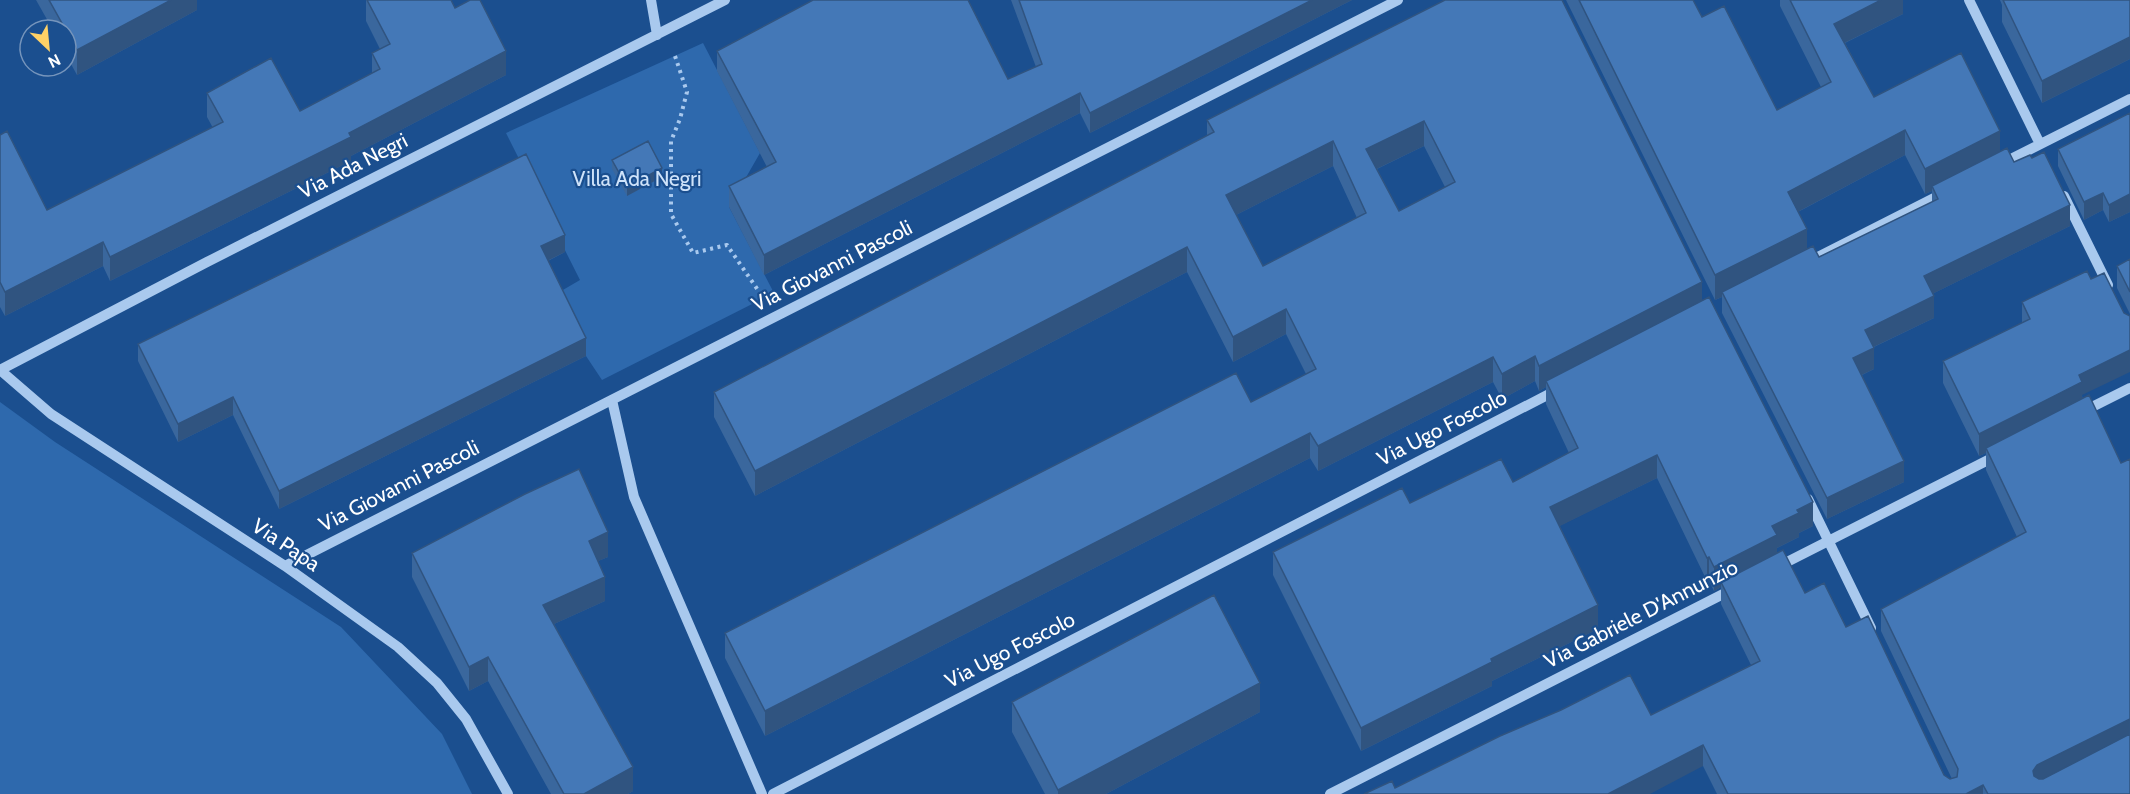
<svg xmlns="http://www.w3.org/2000/svg" width="2130" height="794" font-family="Cabin,sans-serif">
  <rect width="100%" height="100%" fill="#1b4f8f"/>
  <!-- green -->
  <path fill="#2e69ad" d="M703,43L760,153L729,207L774,293L602,380L586,356L556,294L580,280L506,133Z
    M0,402L55,442L341,627L442,734L472,794H0Z"/>
  <g fill="none" stroke-linecap="round" stroke-linejoin="round">
    <!-- path -->
    <path stroke="#a9c9ee" stroke-width="4" stroke-dasharray="3 4.5" stroke-linecap="butt" d="M675,56L687,92L680,119L671,141V214L693,253L727,245L762,296"/>
    <!-- minor -->
    <path stroke="#a9c9ee" stroke-width="10" d="M651,0L657,35
      M1969,0L2040,144
      M2001,164L2130,99
      M2064,196L2108,285
      M1806,263L1944,193
      M0,370L207,262L725,0
      M0,370L51,414L285,566L398,647L437,683L466,719L508,794
      M612,400L634,497L762,794
      M2082,412L2130,388
      M1808,499L1871,628
      M285,566L1398,0
      M1777,567L1998,455
      M773,794L1557,390
      M1330,794L1733,589"/>
  </g>
  <!-- wall -->
  <path fill="#3a679d" fill-rule="evenodd" d="M36,0H197V10L77,75L66,55V30H53Z
    M366,0H451L455,8L506,75L351,156V161L110,281L103,266L5,316L0,307V135L47,210L213,128L207,117V93L300,111L372,73V53L380,49L366,21Z
    M1011,0H1352L1090,133L1080,113L764,275L729,207V186L767,167L717,71V51L1008,79L1036,67Z
    M1445,0L1702,300L1813,526L1799,533V537L1777,548V554L1805,593L1846,627L1944,775L1950,779H1952L1881,631V609L2017,537L1986,470V453L1979,456L1943,383V361L2022,323V302L2082,395L2130,794H1717L1703,766L1395,788L1651,715L1751,665L1721,604V587L1714,591L1709,581H1707L1657,478L1559,526L1598,629L1492,681V686L1361,751L1273,575V552L1410,503L1513,482L1569,453L1546,404V387L1539,391L1535,381L1502,399L1493,382L1318,471L1310,458L765,736L725,658V633L1251,402L1306,374L1286,334L1233,362L1187,272L755,496L714,417V392L1207,136V120ZM1424,146L1445,187L1399,211L1377,169ZM1333,166L1357,218L1263,266L1236,215Z
    M1566,0H1693L1702,17L1777,110L1821,87L1780,6V0H1903V14L1845,43L1874,97L2000,151L2014,162L2070,226L1932,294L1934,318L1874,347V369L1862,375L1904,482L1827,519L1722,313V297L1715,300ZM1905,155L1925,194L1932,191V202L1819,257L1807,249L1798,212Z
    M2000,0H2130V59L2042,103L2002,22V5Z
    M2130,113V212L2109,222L2103,210L2084,220L2058,166V149Z
    M612,160L662,177L627,196L612,169Z
    M565,252L548,261L586,356L279,509L233,415L178,442L138,361V344Z
    M2130,259V314L2117,288V266Z
    M412,553L608,557L598,561L605,601L554,624L633,791L628,794H551L488,681L469,691L412,577Z
    M1012,702L1260,712L1106,794H1045L1012,732Z"/>
  <!-- shaded-wall -->
  <path fill="#305480" d="M171,0H197V10L77,75V50Z
    M1312,0H1352L1090,133V113Z
    M1881,0H1903V14L1834,48V24Z
    M2130,37V59L2042,103V81Z
    M506,51V75L351,156V161L110,281V257Z
    M1080,93V113L764,275V255Z
    M1424,121V146L1366,174V149Z
    M1905,130V155L1788,217V192Z
    M2000,131V156L1932,186V191L1925,194V169Z
    M1333,141V166L1226,220V195Z
    M662,168V177L627,196V187Z
    M2103,193V210L2084,220V202Z
    M2130,194V212L2109,222V205Z
    M2070,205V226L1924,298V276Z
    M1807,229V254L1722,292V297L1715,300V275Z
    M565,235V252L541,264V246Z
    M103,242V266L5,316V292Z
    M1187,247V272L755,496V471Z
    M1702,282V307L1546,381V387L1539,391V366Z
    M1934,296V318L1865,351V330Z
    M1286,309V334L1233,362V337Z
    M586,338V356L279,509V491Z
    M1874,348V369L1853,379V358Z
    M2130,350V372L2082,395V404L1986,448V453L1979,456V434L2079,375Z
    M1535,356V381L1502,399V374Z
    M1493,357V382L1318,471V446Z
    M233,397V415L178,442V424Z
    M1310,433V458L765,736V711Z
    M1657,455V478L1550,531V507Z
    M1904,461V482L1827,519V498Z
    M1813,502V526L1799,533V537L1777,548V559L1721,582V587L1714,591V567L1772,526L1797,510Z
    M608,532V557L589,565V541Z
    M1709,557V581H1707V558Z
    M605,577V601L543,629V605Z
    M1598,605V629L1492,681V686L1361,751V728L1491,659Z
    M488,657V681L469,691V667Z
    M1260,683V712L1106,794H1058V790Z
    M2130,719V741L2037,787L2033,771L2037,765Z
    M1703,745V766L1650,794H1608Z
    M633,767V791L628,794H584Z
    M1983,785V794H1966Z"/>
  <!-- building -->
  <path fill="#4478b7" stroke="#305480" stroke-width="1.5" fill-rule="evenodd" d="M49,0H171L77,50Z
    M367,0H451L455,8L470,0H480L506,51L349,133L351,137L110,257L103,242L5,292L0,282V135L7,131L47,210L223,122L207,93L271,58L300,111L380,69L372,53L390,44Z
    M813,0H968L1008,79L1042,64L1019,0H1312L1090,113L1080,93L764,255L729,186L776,162L717,51Z
    M1445,0H1562L1702,282L1539,366L1535,356L1502,374L1493,357L1318,446L1310,433L765,711L725,633L1236,373L1251,402L1316,369L1286,309L1233,337L1187,247L755,471L714,392L1214,132L1207,120ZM1424,121L1455,182L1399,211L1366,149ZM1333,141L1366,213L1263,266L1226,195Z
    M1579,0H1693L1702,17L1724,6L1777,110L1831,82L1790,0H1881L1834,24L1874,97L1961,53L2000,131L1925,169L1905,130L1788,192L1807,229L1715,275Z
    M2003,0H2130V37L2042,81Z
    M2130,113V194L2109,205L2103,193L2084,202L2058,149Z
    M648,141L662,168L627,187L612,160Z
    M2007,148L2014,162L2030,155L2032,158L2044,152L2070,205L1924,276L1934,296L1865,330L1874,348L1853,358L1904,461L1827,498L1722,292L1813,246L1819,257L1938,199L1932,186Z
    M526,154L565,235L541,246L586,338L279,491L233,397L178,424L138,344Z
    M2130,259V292L2117,266Z
    M2087,271L2091,279L2104,273L2124,313L2130,316V350L2079,375L2082,382L1979,434L1943,361L2030,319L2022,302Z
    M1709,297L1813,502L1797,510L1799,513L1772,526L1777,535L1714,567L1709,557L1707,558L1657,455L1550,507L1598,605L1491,659L1492,662L1361,728L1273,552L1402,488L1410,503L1501,459L1513,482L1578,448L1546,381Z
    M2089,395L2121,463L2130,459V719L2037,765L2033,771L2034,776L2039,779H2043L2130,734V794H1988L1983,785L1966,794H1728L1703,745L1608,794H1364L1392,781L1395,788L1500,736L1561,710L1630,675L1651,715L1760,661L1721,582L1783,550L1805,593L1824,583L1846,627L1868,616L1944,775L1950,779L1957,777L1958,769L1881,609L2026,532L1986,448Z
    M579,469L608,532L589,541L605,577L543,605L633,767L584,794H564L488,657L469,667L412,553L525,494Z
    M1214,595L1260,683L1058,790L1012,702Z"/>
  <g text-anchor="middle" stroke-width="4.5" stroke-linejoin="round" paint-order="stroke">
    <!-- street labels -->
    <g font-size="21" fill="#fff" stroke="#1b4f8f">
      <text transform="translate(353 166) rotate(-27)" y="7">Via Ada Negri</text>
      <text transform="translate(832 266) rotate(-27)" y="7">Via Giovanni Pascoli</text>
      <text transform="translate(1442 428) rotate(-27)" y="7">Via Ugo Foscolo</text>
      <text transform="translate(399 486) rotate(-27)" y="7">Via Giovanni Pascoli</text>
      <text transform="translate(286 545) rotate(34)" y="7">Via Papa</text>
      <text transform="translate(1641 614) rotate(-27)" y="7">Via Gabriele D'Annunzio</text>
      <text transform="translate(1010 650) rotate(-27)" y="7">Via Ugo Foscolo</text>
    </g>
    <!-- park labels -->
    <g font-size="21" fill="#cfe3fa" stroke="#1b4f8f">
      <text x="637" y="186">Villa Ada Negri</text>
    </g>
  </g>
  <!-- north arrow -->
  <g transform="translate(48 48) rotate(154)"><circle r="28" fill="#1b4f8f" stroke="#7695bc" stroke-width="1.5"/>
  <path d="M0-4.5L10 22L0 15L-10 22Z" fill="#ffd166"/>
  <text y="-9" font-size="16" font-weight="bold" text-anchor="middle" fill="#ffffff">N</text>
  </g>
</svg>
